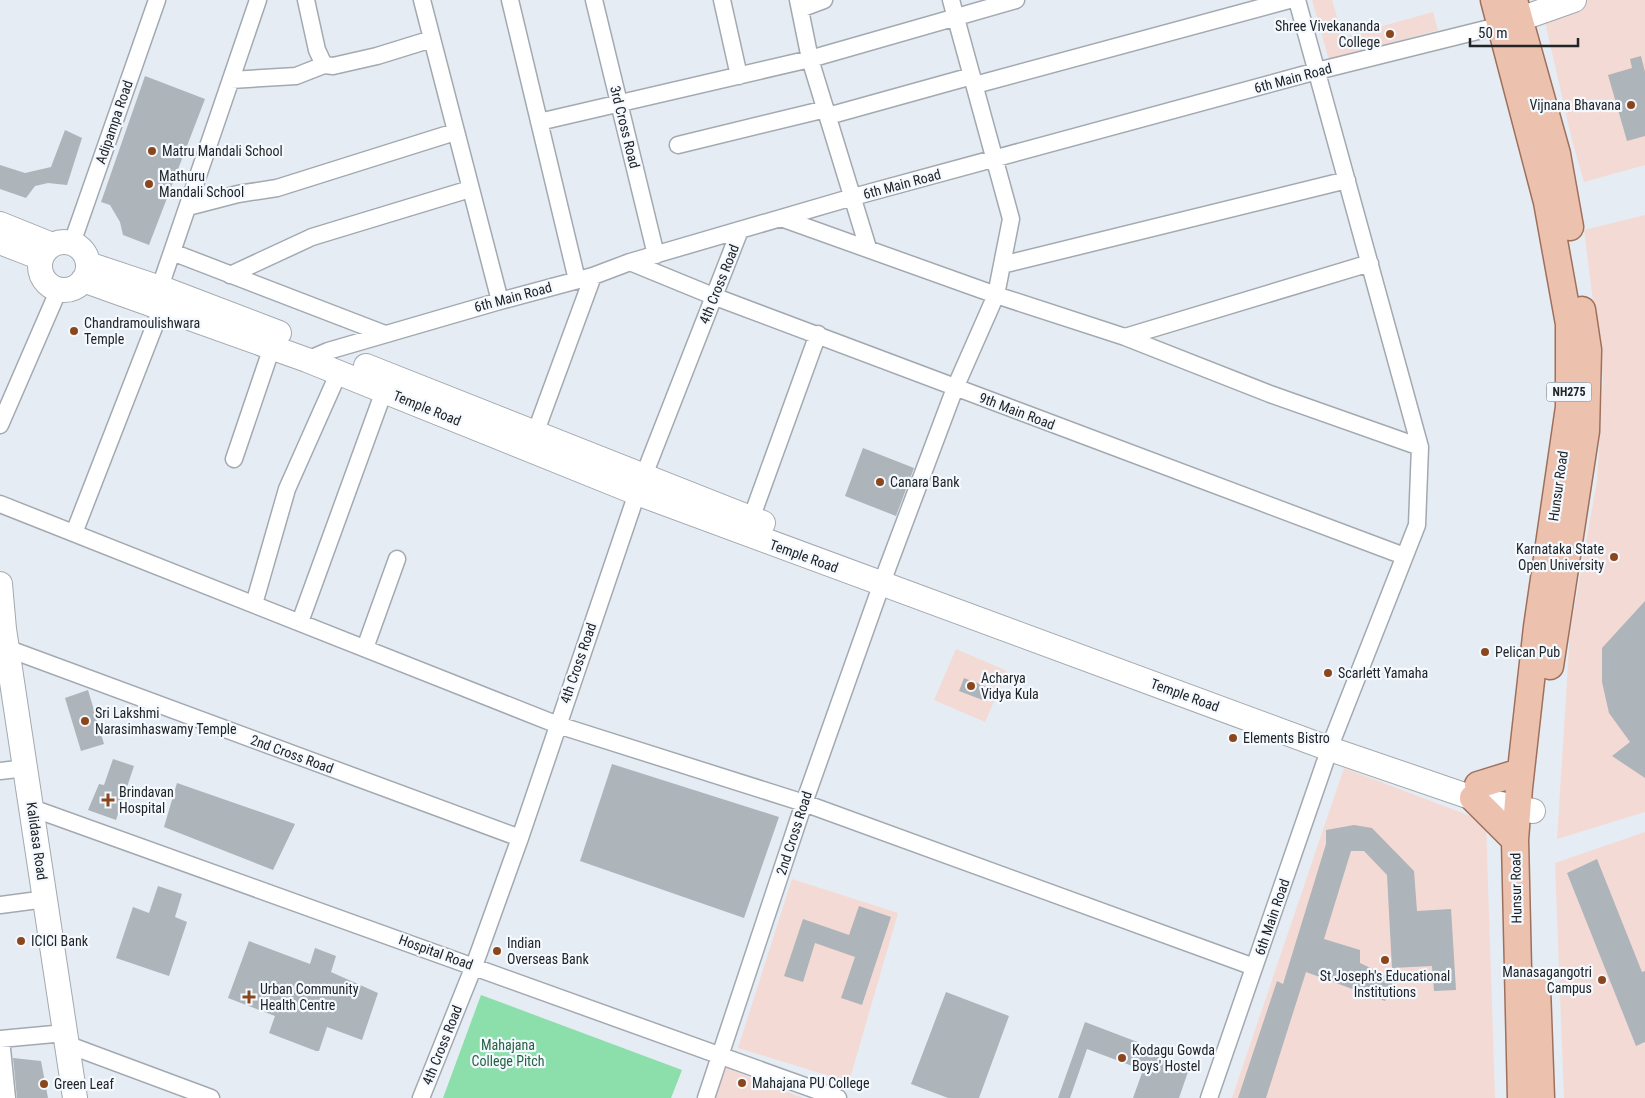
<svg xmlns="http://www.w3.org/2000/svg" width="1645" height="1098" font-family="'Roboto Condensed',sans-serif">
  <rect width="100%" height="100%" fill="#e5ecf3"/>
  <!-- education -->
  <path fill="#f4dad4" d="M1312,0H1332L1343,37L1433,12L1438,30L1329,60Z
    M1540,0H1645V165L1584,182L1572,140Z
    M1645,215V812L1557,839L1570,632L1597,481L1603,380L1584,230Z
    M956,649L1007,671L985,722L934,700Z
    M1344,768L1486,822L1495,1098H1232Z
    M1645,832V1098H1564L1555,863Z
    M792,879L898,913L849,1082L738,1048Z
    M726,1068L803,1098H715Z"/>
  <!-- green -->
  <path fill="#8cdeab" d="M481,995L682,1070L671,1098H443Z"/>
  <!-- building -->
  <path fill="#adb4ba" d="M1641,56L1645,72V136L1627,141L1608,75L1632,68L1630,59Z
    M145,76L205,99L149,245L123,235L120,222L110,205L101,202Z
    M65,130L82,138L67,185L48,183L35,186L26,198L0,189V165L25,173L51,167Z
    M863,448L914,468L896,516L845,496Z
    M1645,601V778L1612,756L1630,742L1609,713L1602,682V648Z
    M964,678L990,688L985,701L959,691Z
    M88,690L104,744L81,751L65,698Z
    M113,759L134,766L116,820L88,810L99,784L104,785Z
    M612,764L779,817L744,918L580,861Z
    M177,783L295,824L273,870L164,827Z
    M1354,825L1372,828L1414,871L1417,911L1451,909L1456,990L1434,991L1432,966L1392,968L1387,875L1364,851H1351L1324,939L1360,950V963L1394,979L1385,1001L1306,972L1266,1098H1238L1277,981L1283,984L1326,844V830Z
    M1597,859L1642,972L1645,971V1042L1636,1046L1567,873Z
    M158,886L182,894L175,917L187,922L169,976L116,958L133,907L149,913Z
    M859,906L891,917L862,1005L841,998L855,957L815,943L803,982L784,976L803,919L849,935Z
    M249,941L310,964L315,948L336,956L331,972L378,993L362,1040L327,1027L319,1051H316L269,1033L275,1016L228,998Z
    M946,992L1009,1016L979,1098H948L911,1084Z
    M1085,1022L1140,1043L1138,1049L1190,1066L1179,1098H1133L1143,1070L1087,1049L1070,1098H1058Z
    M13,1058L41,1061L48,1098H17Z"/>
  <g fill="none" stroke-linecap="round" stroke-linejoin="round">
    <defs>
      <path id="street" d="M258,0L172,252L385,334
        M306,0L317,50L324,65
        M422,0L500,301
        M510,0L577,280
        M594,0L656,255
        M722,0L739,76
        M798,0L810,59L868,248
        M800,9L824,0
        M231,80L296,76L324,65L333,66L377,56L432,39
        M975,85L1289,0
        M828,116L972,76
        M539,122L810,59L1016,0
        M678,145L826,109
        M188,207L238,194L277,188L455,132
        M781,218L996,295L1125,337L1270,394L1420,447
        M72,243L157,0
        M630,262L713,296L1404,556
        M1002,265L1347,180
        M230,275L312,237L470,189
        M160,287L172,252
        M1125,337L1370,263
        M307,360L328,351L500,301L593,276L630,262L853,197L1317,71L1502,25
        M0,425L59,289
        M536,431L593,276
        M234,459L272,347
        M0,504L558,725L804,803L1254,967
        M751,519L818,334
        M74,533L165,299
        M254,604L287,489L339,372
        M300,622L384,391
        M365,648L397,559
        M9,649L520,838
        M0,771L26,768
        M32,808L838,1098
        M0,905L46,899
        M0,1039L65,1033
        M1,1039L7,1098
        M66,1044L211,1098
        M421,1098L474,966L520,838L637,493L740,230
        M706,1098L804,803L887,569L955,388L996,295L1011,219L951,0
        M1209,1098L1334,736L1417,525L1420,447L1297,0"/>
      <path id="secondary" d="M1503,25L1574,0
        M0,224L52,245
        M0,242L36,256
        M40 266a24 24 0 1 1 48 0a24 24 0 1 1-48 0Z
        M88,264L169,291L279,333
        M83,280L307,360L637,493L1330,749L1473,798L1533,811
        M366,366L763,523
        M0,584L4,629L75,1098"/>
      <path id="primary" d="M1494,0L1547,202L1569,324V407L1537,627L1519,788L1515,840L1521,1098
        M1514,0L1557,154L1570,227
        M1550,666L1586,431L1588,350L1582,310
        M1478,785L1520,772
        M1473,798L1515,840
        M1537,988L1541,1098"/>
    </defs>
    <!-- street casing -->
    <use href="#street" stroke="#a3a9b0" stroke-width="19"/>
    <!-- secondary casing -->
    <use href="#secondary" stroke="#a3a9b0" stroke-width="26"/>
    <!-- primary casing -->
    <use href="#primary" stroke="#9e705c" stroke-width="29"/>
    <!-- street -->
    <use href="#street" stroke="#fff" stroke-width="16"/>
    <!-- secondary -->
    <use href="#secondary" stroke="#fff" stroke-width="24"/>
    <!-- primary -->
    <use href="#primary" stroke="#ecc2af" stroke-width="26"/>
  </g>
  <!-- markers -->
  <g fill="#8b461c" stroke="#f4f9ff" stroke-width="2">
    <circle cx="1390" cy="34" r="5"/>
    <circle cx="1631" cy="105" r="5"/>
    <circle cx="152" cy="151" r="5"/>
    <circle cx="149" cy="184" r="5"/>
    <circle cx="74" cy="331" r="5"/>
    <circle cx="880" cy="482" r="5"/>
    <circle cx="1614" cy="557" r="5"/>
    <circle cx="1485" cy="652" r="5"/>
    <circle cx="1328" cy="673" r="5"/>
    <circle cx="971" cy="686" r="5"/>
    <circle cx="85" cy="721" r="5"/>
    <circle cx="1233" cy="738" r="5"/>
    <path d="M105.5 792.5h5v5h5v5h-5v5h-5v-5h-5v-5h5z"/>
    <circle cx="21" cy="941" r="5"/>
    <circle cx="497" cy="951" r="5"/>
    <circle cx="1385" cy="960" r="5"/>
    <circle cx="1602" cy="980" r="5"/>
    <path d="M246.5 989.5h5v5h5v5h-5v5h-5v-5h-5v-5h5z"/>
    <circle cx="1122" cy="1058" r="5"/>
    <circle cx="742" cy="1083" r="5"/>
    <circle cx="44" cy="1084" r="5"/>
  </g>
  <g text-anchor="middle" stroke-width="4.5" stroke-linejoin="round" paint-order="stroke">
    <!-- shield labels -->
    <rect fill="#f4f9ff" stroke="#616568" stroke-width="1" x="1546.5" y="382.5" width="45" height="19" rx="4"/>
    <g font-size="12" font-weight="bold" fill="#222527">
      <text x="1569" y="396">NH275</text>
    </g>
    <!-- poi labels -->
    <g font-size="14" fill="#222527" stroke="#f4f9ff" text-anchor="start">
      <text x="1380" y="31" text-anchor="end">Shree Vivekananda<tspan x="1380" dy="16">College</tspan></text>
      <text x="1621" y="110" text-anchor="end">Vijnana Bhavana</text>
      <text x="162" y="156">Matru Mandali School</text>
      <text x="159" y="181">Mathuru<tspan x="159" dy="16">Mandali School</tspan></text>
      <text x="84" y="328">Chandramoulishwara<tspan x="84" dy="16">Temple</tspan></text>
      <text x="890" y="487">Canara Bank</text>
      <text x="1604" y="554" text-anchor="end">Karnataka State<tspan x="1604" dy="16">Open University</tspan></text>
      <text x="1495" y="657">Pelican Pub</text>
      <text x="1338" y="678">Scarlett Yamaha</text>
      <text x="981" y="683">Acharya<tspan x="981" dy="16">Vidya Kula</tspan></text>
      <text x="95" y="718">Sri Lakshmi<tspan x="95" dy="16">Narasimhaswamy Temple</tspan></text>
      <text x="1243" y="743">Elements Bistro</text>
      <text x="119" y="797">Brindavan<tspan x="119" dy="16">Hospital</tspan></text>
      <text x="31" y="946">ICICI Bank</text>
      <text x="507" y="948">Indian<tspan x="507" dy="16">Overseas Bank</tspan></text>
      <text x="1592" y="977" text-anchor="end">Manasagangotri<tspan x="1592" dy="16">Campus</tspan></text>
      <text x="1385" y="981" text-anchor="middle">St Joseph's Educational<tspan x="1385" dy="16">Institutions</tspan></text>
      <text x="260" y="994">Urban Community<tspan x="260" dy="16">Health Centre</tspan></text>
      <text x="1132" y="1055">Kodagu Gowda<tspan x="1132" dy="16">Boys' Hostel</tspan></text>
      <text x="752" y="1088">Mahajana PU College</text>
      <text x="54" y="1089">Green Leaf</text>
    </g>
    <!-- street labels -->
    <g font-size="14" fill="#222527" stroke="#f4f9ff">
      <text transform="translate(1293 78) rotate(-15)" y="5">6th Main Road</text>
      <text transform="translate(114 122) rotate(-71)" y="5">Adipampa Road</text>
      <text transform="translate(625 127) rotate(76)" y="5">3rd Cross Road</text>
      <text transform="translate(902 184) rotate(-15)" y="5">6th Main Road</text>
      <text transform="translate(719 284) rotate(-68)" y="5">4th Cross Road</text>
      <text transform="translate(513 297) rotate(-15)" y="5">6th Main Road</text>
      <text transform="translate(427 408) rotate(22)" y="5">Temple Road</text>
      <text transform="translate(1017 411) rotate(21)" y="5">9th Main Road</text>
      <text transform="translate(1558 486) rotate(-82)" y="5">Hunsur Road</text>
      <text transform="translate(804 556) rotate(20)" y="5">Temple Road</text>
      <text transform="translate(578 663) rotate(-71)" y="5">4th Cross Road</text>
      <text transform="translate(1185 695) rotate(20)" y="5">Temple Road</text>
      <text transform="translate(292 754) rotate(20)" y="5">2nd Cross Road</text>
      <text transform="translate(794 833) rotate(-72)" y="5">2nd Cross Road</text>
      <text transform="translate(37 841) rotate(82)" y="5">Kalidasa Road</text>
      <text transform="translate(1516 888) rotate(-91)" y="5">Hunsur Road</text>
      <text transform="translate(1272 917) rotate(-71)" y="5">6th Main Road</text>
      <text transform="translate(436 952) rotate(20)" y="5">Hospital Road</text>
      <text transform="translate(442 1045) rotate(-68)" y="5">4th Cross Road</text>
    </g>
    <!-- park labels -->
    <g font-size="14" fill="#276341" stroke="#f4f9ff">
      <text x="508" y="1050">Mahajana<tspan x="508" dy="16">College Pitch</tspan></text>
    </g>
  </g>
  <!-- scale -->
  <path d="M1470 38v8h108v-8" fill="none" stroke="#222527" stroke-width="2.5"/>
  <text x="1478" y="38" font-size="15" fill="#222527" stroke="#f4f9ff" stroke-width="4" paint-order="stroke">50 m</text>
</svg>
